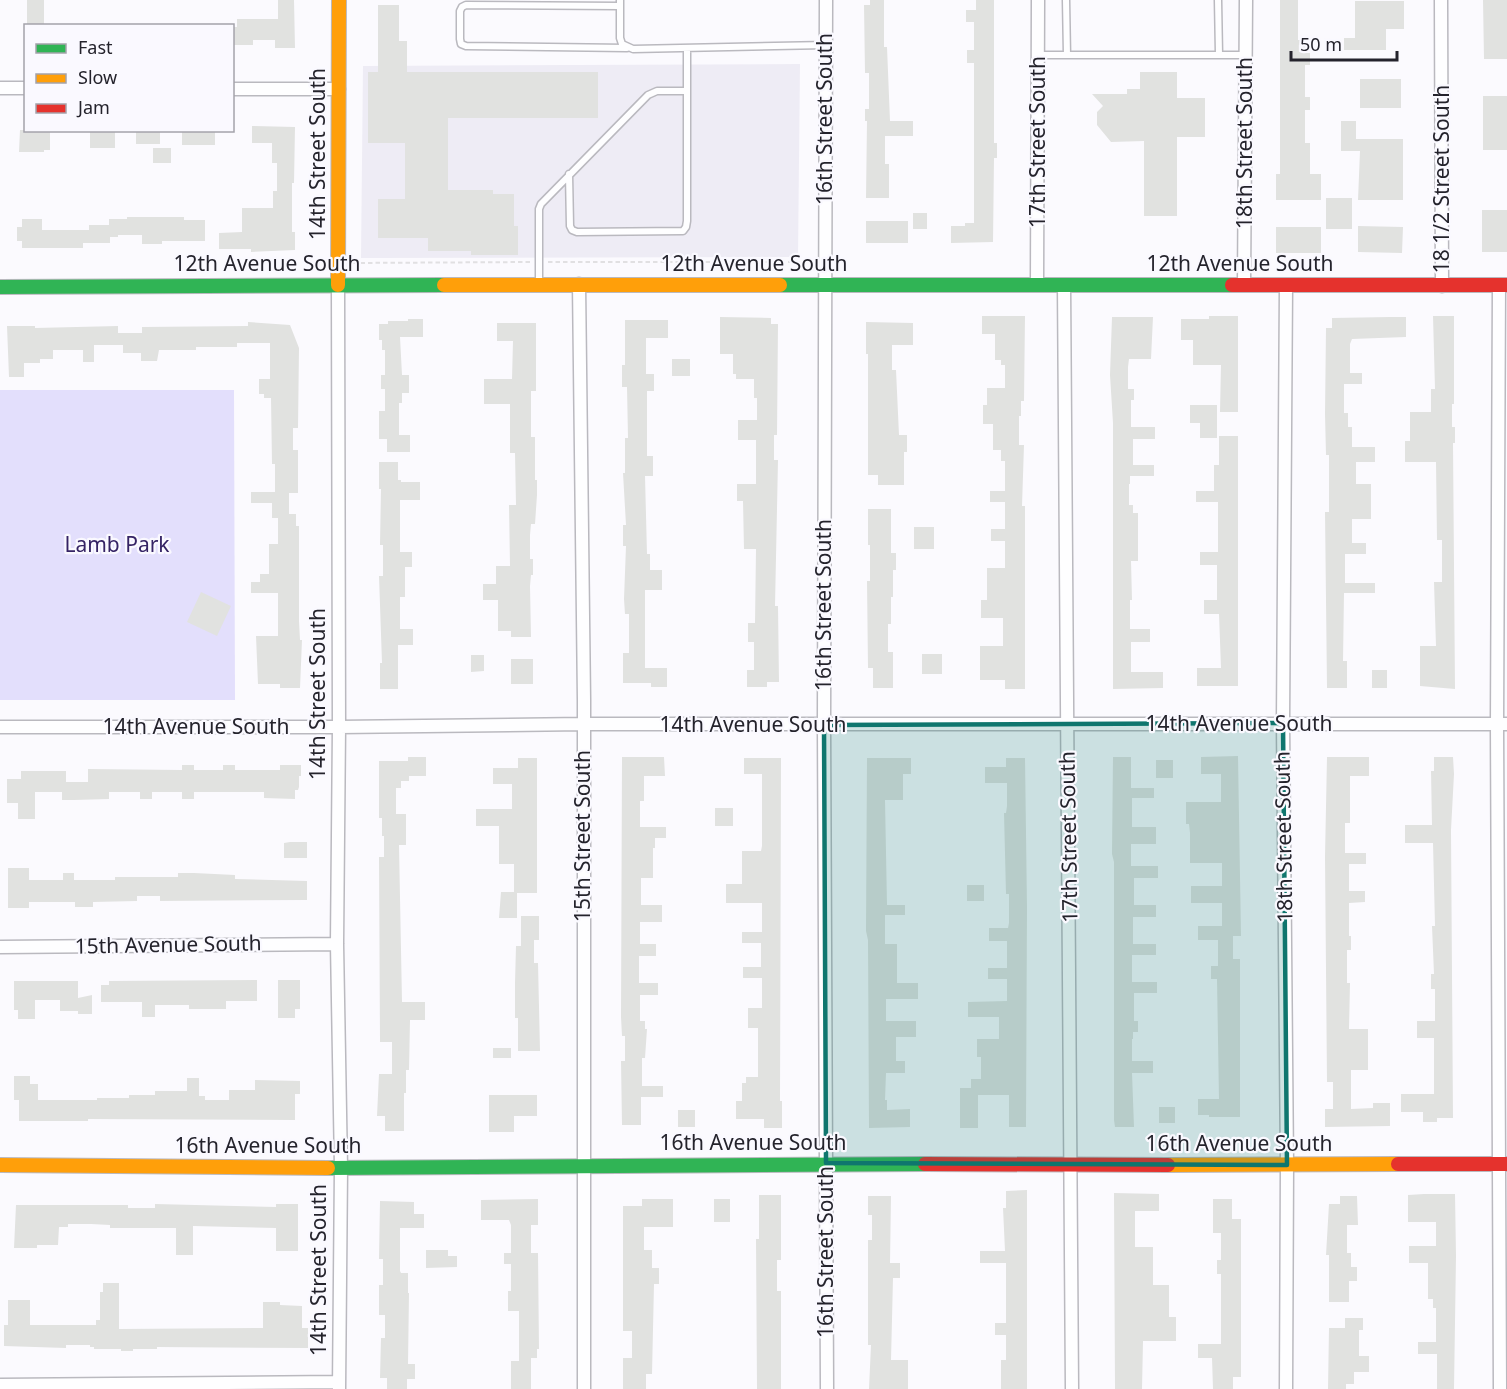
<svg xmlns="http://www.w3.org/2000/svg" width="1507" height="1389" font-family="'Noto Sans',sans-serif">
  <rect width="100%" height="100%" fill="#fbfafe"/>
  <!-- built -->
  <path fill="#eeecf5" d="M800,64L798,257L361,258L363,66Z"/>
  <!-- green -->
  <path fill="#e3dffc" d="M0,390H234L235,700H0Z"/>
  <!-- building -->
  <path fill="#e1e2e0" d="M27,0H44V26H27Z
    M278,0H294L295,48H275V40H253V45H232V27H237V19H278Z
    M870,0H884V47H887L890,121H913V136H885V164H889V198H866L867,121H865V109H869V73H865L864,5H870Z
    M976,0H994V143H997V158H994L993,242L951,243V226H965V223H974V63H967V50H974V22H966V10H976Z
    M1280,0H1298V40H1305V53H1310V65H1305V97H1310V110H1305V143H1310V174H1321V200H1276V174H1280Z
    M1483,0H1507V59H1484Z
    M1355,1H1404V29H1386V50H1344V38H1355Z
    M378,5H399V41H407V72H598V118H448V190H493V194H514V226H518V255H471V251H428V238H378V199H405V143H368V72H378Z
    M1140,72H1177V98H1205V137H1177V216H1144V141L1111,142L1097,125V112L1103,106L1092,94H1127V89H1140Z
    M1360,79H1401V108H1360Z
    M1483,96H1507V150H1483Z
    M1341,121H1356V139H1403V200H1358L1360,151H1341Z
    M252,126L295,127L294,183H292V232H295V250L251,252V249H219V233L242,232V208H273V191H277V163H272V143H252Z
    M20,130H50V150H44V152H19Z
    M90,130H115V148H90Z
    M136,130H160V144H136Z
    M182,131H215V145H182Z
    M153,148H171V163H153Z
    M1326,198H1352V229H1326Z
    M1482,210H1507V252H1482Z
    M913,213H927V229H913Z
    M127,217H184V220H205V241H162V244H142V235H118V237H110V243H83V248H22V241H17V227H22V219H42V230H89V225H109V219H127Z
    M866,221H908V243H866Z
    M1358,226L1403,227L1402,253L1358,252Z
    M1276,227H1321V253H1276Z
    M982,316H1025L1024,401H1021V416H1019V445H1024L1022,506H1025V689H1005V680H980V646H1003V618H981V600H987V568H1005V541H991V529H1005V502H990V491H1005V461H1001V450H993V424H983V405H987V388H1005V365H1001V360H995V334H982Z
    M1209,316H1238V412H1220L1221,365H1193V340H1181V319H1209Z
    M1433,316H1454V404H1452V427H1455V443H1453L1455,689L1420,686V646H1436L1434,582H1442V540H1437L1436,462H1405V441H1410V412H1431V389H1435Z
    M720,317L771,318V324H778L777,435H774V460H778L775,606H778L779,682H767V687H747V670H754V642H748V623H755L756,549H744L743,501H737V484H756V440H738V420H757V398H754V379H736V374H733V354H720Z
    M1112,317H1153L1151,359H1129L1128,367V389H1134V400H1131V427H1155V439H1133V465H1154V476H1130V484H1129V505H1133V513H1138V561H1131L1132,600H1130V629H1150V642H1131V672H1163V688L1113,689V423L1110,375Z
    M1390,317H1406V337L1352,339L1350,344V373H1362V384H1344V413H1348V427H1352V447H1375V462H1356V484H1371V519H1352V543H1366V554H1345V583H1375V593H1344L1343,661H1347V688H1327L1325,512H1329V455H1326L1325,414L1326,328H1332V318Z
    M408,319H423V337H400L402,375H409V393H402V403H399V435H410V452H387V439H379V411H385V389H381V375H385V350H382V340H379V324H388V321H408Z
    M625,320H668V338H646V374H654V391H647V456H653V476H645L647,554H650V570H662V590H645V668H667V687H651V683H623V653H629V614H625L624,599L626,546H623V525H626L623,473H625V438H628L627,387H622V365H625Z
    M248,322L290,325L299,348L298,428H293V450H298V493H289V514H296V526H299V621L300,640H302L300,688H280V684H258L256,636H278V593H251V582H260V574H269V544H278V518H272V503H251V492H275V464H272L271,398H264V394H259V379H270V343H237V347H196V350H159L157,361H141V353H123V345H94V362H83V350H53V359H40V363H24V377H9L7,326H35V328L118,326V333H142V327L248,326Z
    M866,322L913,323V345H892V370H896L899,435H907V452H904V485H878V475H868V354H866Z
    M497,323H536V391H531V437H535V480H537V495L535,524H531L530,535V559H533V575H531L530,586L531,637H511V631H498V600H483V584H496V566H510L509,505H516L515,453H510V404H484V379H512L513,341H497Z
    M672,359H690V376H672Z
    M1190,405H1217V438H1200V423H1190Z
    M1219,436H1238V686H1197V668H1221L1219,614H1204V600H1217V565H1200V552H1218V502H1196V491H1214V465H1219Z
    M379,462H398V480H401V482H420V500H400V552H412V567H405V597H400V629H413V645H398V689H380V663H382L379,576H383V545H380L381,489H379Z
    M868,509H891V553H896V570H893V597H891V624H888V652H893V688H873V668H868L867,581H870V545H868Z
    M914,527H934V549H914Z
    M201,592L231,606L217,636L187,622Z
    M922,654H942V674H922Z
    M471,655H484V671L471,672Z
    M511,659H533V684H511Z
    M1372,670H1387V688H1372Z
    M1238,756L1241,936H1233V959H1240V1117H1209V1115H1198V1099H1219L1217,979H1211V966H1218V940H1198V926H1222V903H1191V886H1222V863H1190V833L1189,824H1186V802H1221V774H1201V757Z
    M408,757H426V776H409V781H401V788H396V814H406V845H399L402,1002H425V1020H410L409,1070H406V1093H404V1131H385V1116H377L379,1074H392V1042H380L379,857H384V836H382V818H379V761H408Z
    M622,757H664L665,776H644V801H640V827H666V838H655V848H653V878H641V905H662V922H640V944H656V956H639V983H658V995H640V1021H645V1029H647L645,1058H642V1086H663V1097H641V1125H622L621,1061H625V1036H622L621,1017Z
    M1113,757H1131V788H1154V798H1132V827H1156V844H1131V866H1158V878H1134V905H1156V917H1133V944H1156V955H1132V982H1157V993H1134V1021H1138V1032H1133V1039H1132V1061H1153V1073H1132L1134,1127H1115L1114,1120V862L1112,854Z
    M1327,757H1369V776H1350V823H1345V853H1366V864H1349V891H1365V902L1349,903V936H1351V950H1347V983H1350L1349,1029H1368V1070H1351V1109L1373,1108V1103H1390V1126L1325,1127V1109H1333V1082H1327L1325,857Z
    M1434,757H1453L1454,774L1451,830L1453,1118H1437V1122H1423V1112H1401V1094H1434V1038H1417V1021H1435V989H1431V974H1434L1432,926H1435L1433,843H1405V825H1432L1431,771H1434Z
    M518,758H537V893H517V918H499L501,892H514V864H499V826H476V809H512V784H493V768H518Z
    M744,758H781L780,1101H782V1128H764V1119H736V1101H742V1083H746V1077H758V1028H748V1008H762V978H743V967H761V943H742V932H762V903H726V884H742V851H761L762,846V774H744Z
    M867,758H911V774H903V800H885L887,905H905V915H885V944H897V983H918V999H886V1021H916V1037H896V1061H905V1073H886L885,1100H887V1110L910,1109V1127L869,1128L868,940L866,931Z
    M1006,758H1025L1027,907L1026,1127H1009V1095H978V1128H960V1088H971V1079H981V1057H977V1039H999V1017H968V1002L1007,1001V979H988V968H1007V941H989V928H1008L1009,923V894H1006L1004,813H1006L1007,806V783H985V767H1006Z
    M1156,760H1173V778H1156Z
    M182,765H194V770H223V765H235V770H280V765H301V776H299V787L298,790H295V799L264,798V792H194V799H182V792H152V799H140V792H109V799L74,800H62V792H35V819H18V803H7V779H21V771H66V782H88V769L182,770Z
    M715,808H733V826H715Z
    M290,842H307V858H284V843Z
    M8,868H29V880H63V873H74V880H115V877H178V873H194L235,875V879L307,881V900L160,901V896H137V901L93,902V907H75V902H29V908H8Z
    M967,885H984V901H967Z
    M521,916H539V940H534V963H538L540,1051H518V1018H515V983L516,946H521Z
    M257,980V1001H226V1009H189V1005H155V1017H142V1002H101V985H109V981Z
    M278,980H300V1009H295V1018H278Z
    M14,981H78V998L92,995V1014H78V1011H60V1000H35V1019H18V1010H14Z
    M493,1048H511V1058H493Z
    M14,1076H30V1084H38V1100H97V1098H129V1095H155V1091H187V1078H199V1096H205V1100H229V1090H255V1080L300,1081V1094H295V1120L88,1119V1121H19V1100H14Z
    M489,1095H537V1116H514V1132H489Z
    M1159,1107H1175V1123H1159Z
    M678,1110H695V1127H678Z
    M1027,1190V1389H1001V1360H1006V1335H995V1323H1006V1263H980V1251H1005L1003,1208H1006V1191Z
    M1114,1193L1159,1194V1211H1135V1247H1153V1285H1169V1317H1176V1341H1143L1142,1389H1115Z
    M1424,1194H1455L1456,1256L1454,1389H1437V1354H1418V1342H1436V1308H1433V1299H1428V1263H1409V1246H1436V1222H1408V1195Z
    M759,1195H781V1260H777V1291H781V1389H757L756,1239H759Z
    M868,1196H891L890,1263H900V1278H893L891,1360H908V1389H869L871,1345H868V1240H872V1215H868Z
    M1340,1196H1357L1358,1225H1347V1253H1351V1267H1357V1281H1349V1302H1329V1255H1326L1329,1204H1340Z
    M538,1199V1225H531V1253H538L539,1349H537V1358H531V1389H511V1361H519V1311H508V1291H511V1264H504V1253H511V1225L509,1220H481V1200Z
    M642,1199H673V1227H644V1250H652V1268H659V1284H654L652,1374H646V1389H623V1358H632V1331H623V1206H642Z
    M714,1199H730V1222H714Z
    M1213,1199H1232V1219H1241V1377H1233V1389H1213L1212,1358H1198V1344H1221V1274H1217V1260H1221V1233H1213Z
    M380,1201L414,1202V1214H424V1228H400V1271L401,1273H408V1293H409L408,1364H415V1379H407V1389H387V1378H380L381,1338H385V1315H379V1285H383V1259H379Z
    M155,1204L276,1207V1204H298V1251H276V1228L193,1226V1255H176V1228H110V1225L91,1224H68V1227H59L58,1245H37V1248H14L16,1205H128V1208H155Z
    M426,1250H448V1256H457V1267L426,1268Z
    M103,1283H119V1329L263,1328V1302H280V1305L302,1306V1328H308V1348L157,1347V1349H133V1351H121V1349H94V1347H90V1345H66V1348L4,1346V1325H8V1300H30V1325H96V1320H100V1292H103Z
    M1345,1318H1363V1330H1359V1356H1369V1372H1354V1384H1346V1389H1328L1329,1328H1345Z"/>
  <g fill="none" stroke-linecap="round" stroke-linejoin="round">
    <defs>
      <path id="lane" d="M620,0V38L622,44L633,49L826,45
        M1066,0L1067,55
        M1218,0L1219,54
        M620,6L466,5L462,7L460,11V39L461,44L466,46L627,48
        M1038,55H1245
        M569,174L570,226L572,230L577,232L683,231L686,227L687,221V91
        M539,284V209L541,204L648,95L657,91H687V48"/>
      <path id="street" d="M826,0L824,725L827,1389
        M1441,0L1442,286
        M0,88H26
        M232,89H339
        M579,284L584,700V1389
        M338,285L339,727L337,944L341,1168L339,1389
        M1037,285L1038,0
        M1064,285L1072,1389
        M1244,285L1246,0
        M1499,285L1497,724L1500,1389
        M1286,286L1283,723L1287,1165L1286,1389
        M0,727H339L583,724H1507
        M0,947L337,944
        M0,1385L339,1382"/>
      <path id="fast" d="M780,285H1232
        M0,287L444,285
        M328,1168L925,1164"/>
      <path id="slow" d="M338,285L339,0
        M444,285H780
        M0,1165L328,1168
        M1168,1165L1398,1164"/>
      <path id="jam" d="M1232,285H1507
        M925,1164L1168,1165
        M1398,1164H1507"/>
    </defs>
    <!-- lane casing -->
    <use href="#lane" stroke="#bab9bf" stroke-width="9"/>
    <!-- street casing -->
    <use href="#street" stroke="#bab9bf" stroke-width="15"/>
    <!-- fast casing -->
    <use href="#fast" stroke="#bab9bf" stroke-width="16"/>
    <!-- slow casing -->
    <use href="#slow" stroke="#bab9bf" stroke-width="16"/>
    <!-- jam casing -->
    <use href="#jam" stroke="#bab9bf" stroke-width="16"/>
    <!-- path -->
    <path stroke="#e1e0e2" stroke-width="2" stroke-dasharray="4.5 3" stroke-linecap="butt" d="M548,262H812
      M353,263L530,262"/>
    <!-- lane -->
    <use href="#lane" stroke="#fefeff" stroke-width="6"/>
    <!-- street -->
    <use href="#street" stroke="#fefeff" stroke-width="12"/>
    <!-- fast -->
    <use href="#fast" stroke="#30b455" stroke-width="14"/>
    <!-- slow -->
    <use href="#slow" stroke="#ff9f0a" stroke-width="14"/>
    <!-- jam -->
    <use href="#jam" stroke="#e5322d" stroke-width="14"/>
  </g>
  <!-- marked area -->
  <path fill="#0f766e" fill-opacity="0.2" stroke="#0f766e" stroke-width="4.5" stroke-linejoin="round" d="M1283,723L1287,1165L826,1163L824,725Z"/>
  <g text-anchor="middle" stroke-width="4.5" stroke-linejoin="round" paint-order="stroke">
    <!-- street labels -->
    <g font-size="21" fill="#24232c" stroke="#faf9ff">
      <text transform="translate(825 119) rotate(-90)" y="7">16th Street South</text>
      <text transform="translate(1038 142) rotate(-90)" y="7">17th Street South</text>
      <text transform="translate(1245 143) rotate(-90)" y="7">18th Street South</text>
      <text transform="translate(318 154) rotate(-90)" y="7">14th Street South</text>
      <text transform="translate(1442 179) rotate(-90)" y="7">18 1/2 Street South</text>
      <text x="267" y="271">12th Avenue South</text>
      <text x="754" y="271">12th Avenue South</text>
      <text x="1240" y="271">12th Avenue South</text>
      <text transform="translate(824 605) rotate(-90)" y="7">16th Street South</text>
      <text transform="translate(318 694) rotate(-90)" y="7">14th Street South</text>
      <text x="1239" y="731">14th Avenue South</text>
      <text x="753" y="732">14th Avenue South</text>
      <text x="196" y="734">14th Avenue South</text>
      <text transform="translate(583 836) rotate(-90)" y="7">15th Street South</text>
      <text transform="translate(1069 837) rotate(-91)" y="7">17th Street South</text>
      <text transform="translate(1284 837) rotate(-91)" y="7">18th Street South</text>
      <text transform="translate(168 945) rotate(-1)" y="7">15th Avenue South</text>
      <text x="753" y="1150">16th Avenue South</text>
      <text x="1239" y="1151">16th Avenue South</text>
      <text x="268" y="1153">16th Avenue South</text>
      <text transform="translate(826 1252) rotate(-90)" y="7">16th Street South</text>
      <text transform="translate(319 1270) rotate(-90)" y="7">14th Street South</text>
    </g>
    <!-- park labels -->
    <g font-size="21" fill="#352365" stroke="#faf9ff">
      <text x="117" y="552">Lamb Park</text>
    </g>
  </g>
  <!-- legend -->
  <rect x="24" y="24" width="210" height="108" fill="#faf9ff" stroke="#a4a3ab" stroke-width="1.5"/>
  <rect x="36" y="44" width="30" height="9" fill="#30b455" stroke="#a4a3ab" stroke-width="1.5"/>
  <text x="78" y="54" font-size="18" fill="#24232c">Fast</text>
  <rect x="36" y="74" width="30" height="9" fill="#ff9f0a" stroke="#a4a3ab" stroke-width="1.5"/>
  <text x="78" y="84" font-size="18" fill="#24232c">Slow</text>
  <rect x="36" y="104" width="30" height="9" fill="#e5322d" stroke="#a4a3ab" stroke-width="1.5"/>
  <text x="78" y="114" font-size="18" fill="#24232c">Jam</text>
  <!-- scale -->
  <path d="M1291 51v9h106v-9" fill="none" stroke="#24232c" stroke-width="3"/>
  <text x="1300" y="51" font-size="18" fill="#24232c" stroke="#faf9ff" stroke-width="4.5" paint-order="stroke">50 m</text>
</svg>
